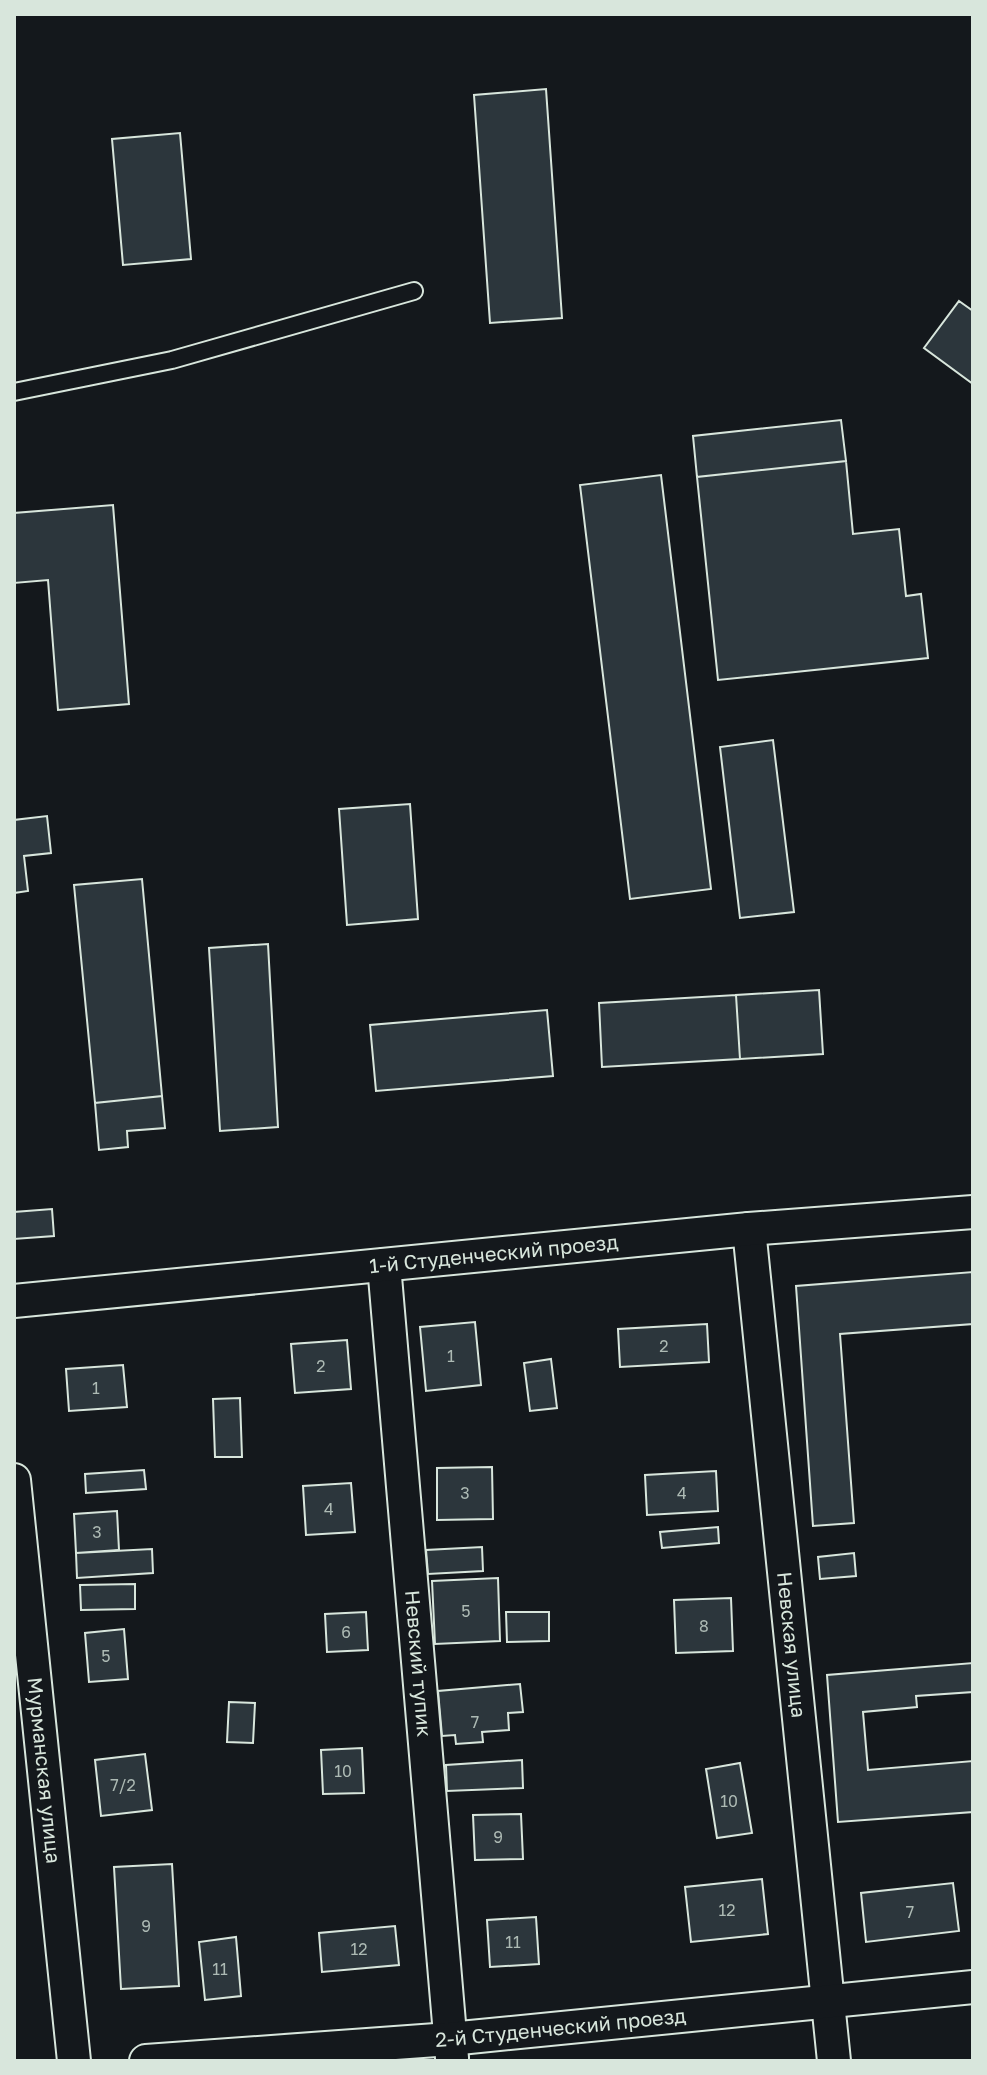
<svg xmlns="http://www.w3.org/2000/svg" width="987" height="2075" font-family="'Golos Text',sans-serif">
  <rect width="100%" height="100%" fill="#14181c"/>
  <!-- building -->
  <path fill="#2c363c" stroke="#d8e6dc" stroke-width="2" d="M546,89L562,318L490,323L474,95Z
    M180,133L191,259L123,265L112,139Z
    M959,301L973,311V384L924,348Z
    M841,420L846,461L697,477L693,436Z
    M846,461L853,534L899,529L906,596L921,594L928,658L718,680L697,477Z
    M661,475L711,889L630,899L580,485Z
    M113,505L129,704L58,710L48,580L14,583V513Z
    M773,740L794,912L740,918L720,747Z
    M410,804L418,919L347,925L339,809Z
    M47,816L51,853L24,856L28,891L14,893V820Z
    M142,879L162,1096L95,1103L74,885Z
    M268,944L278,1127L220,1131L209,948Z
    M819,990L823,1054L740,1059L736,995Z
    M736,995L740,1059L602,1067L599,1003Z
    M547,1010L553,1076L376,1091L370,1025Z
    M162,1096L165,1128L127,1131L128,1147L99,1150L95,1103Z
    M52,1209L54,1236L14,1239V1212Z
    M973,1272V1324L840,1334L854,1523L813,1526L796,1286Z
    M475,1322L481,1385L426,1391L420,1327Z
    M707,1324L709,1362L620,1367L618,1329Z
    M347,1340L351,1389L295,1393L291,1344Z
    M551,1359L557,1408L530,1411L524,1363Z
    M123,1365L127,1407L69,1411L66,1369Z
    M240,1398L242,1457H215L213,1399Z
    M492,1467L493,1519L437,1520V1468Z
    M144,1470L146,1489L86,1493L85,1474Z
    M716,1471L718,1511L647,1515L645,1475Z
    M351,1483L355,1532L306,1535L303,1486Z
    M117,1511L119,1550L76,1553L74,1514Z
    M718,1527L719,1543L662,1548L660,1532Z
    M482,1547L483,1571L428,1574L426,1550Z
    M152,1549L153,1573L77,1578L76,1553Z
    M854,1553L856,1576L820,1579L818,1557Z
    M498,1578L500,1641L435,1644L432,1581Z
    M135,1584V1609L81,1610L80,1585Z
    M731,1598L733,1651L676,1653L674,1600Z
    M366,1612L368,1650L327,1652L325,1614Z
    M506,1612H549V1641L507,1642Z
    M124,1629L128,1679L89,1682L85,1633Z
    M973,1663V1692L916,1696L917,1707L863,1712L868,1770L973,1761V1812L838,1822L827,1675Z
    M520,1684L523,1712L508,1713L509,1730L482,1732L483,1742L456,1744L455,1735L442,1736L438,1691Z
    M229,1702L255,1703L253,1743L227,1742Z
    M362,1748L364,1793L323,1794L321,1750Z
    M145,1754L152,1810L101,1816L95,1760Z
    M522,1760L523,1788L447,1791L446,1765Z
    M740,1763L752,1833L717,1838L706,1769Z
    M521,1814L523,1859L475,1860L473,1815Z
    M172,1864L179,1986L121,1989L114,1867Z
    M762,1879L768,1934L691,1942L685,1887Z
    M953,1883L959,1931L866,1942L861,1893Z
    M536,1917L539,1964L490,1967L487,1920Z
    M395,1926L399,1965L322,1972L319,1933Z
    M236,1937L241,1996L205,2000L199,1942Z"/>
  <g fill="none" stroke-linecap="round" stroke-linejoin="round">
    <defs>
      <path id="service" d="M14,392L172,360L414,291"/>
      <g id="minor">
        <path id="s1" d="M749,1229L834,2061"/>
        <path id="s2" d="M384,1265L452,2058"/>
        <path id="s3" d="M14,1301L749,1229L973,1212"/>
        <path id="s4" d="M14,1480L74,2061"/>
        <path id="s5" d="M146,2061L450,2039L973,1987"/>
      </g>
    </defs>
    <!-- service casing -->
    <use href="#service" stroke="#d8e6dc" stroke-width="20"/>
    <!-- minor casing -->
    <use href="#minor" stroke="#d8e6dc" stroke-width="36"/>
    <!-- service -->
    <use href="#service" stroke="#14181c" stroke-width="16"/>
    <!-- minor -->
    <use href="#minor" stroke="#14181c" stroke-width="32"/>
  </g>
  <g text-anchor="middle" stroke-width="6" stroke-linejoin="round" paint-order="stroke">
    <!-- number labels -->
    <g font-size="16" fill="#adbab4">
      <text x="664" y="1352">2</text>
      <text x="451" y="1362">1</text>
      <text x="321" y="1372">2</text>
      <text x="96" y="1394">1</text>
      <text x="465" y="1499">3</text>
      <text x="682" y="1499">4</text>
      <text x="329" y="1515">4</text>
      <text x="97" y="1538">3</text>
      <text x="466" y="1617">5</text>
      <text x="704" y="1632">8</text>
      <text x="346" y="1638">6</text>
      <text x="106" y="1662">5</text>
      <text x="475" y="1728">7</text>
      <text x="343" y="1777">10</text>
      <text x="123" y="1791">7/2</text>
      <text x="729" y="1807">10</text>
      <text x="498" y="1843">9</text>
      <text x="727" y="1916">12</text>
      <text x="910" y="1918">7</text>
      <text x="146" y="1932">9</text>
      <text x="513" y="1948">11</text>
      <text x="359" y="1955">12</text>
      <text x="220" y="1975">11</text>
    </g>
    <!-- street labels -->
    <g font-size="20" fill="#d8e6dc" stroke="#14181c">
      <text dy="7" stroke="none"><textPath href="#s3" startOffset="482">1-й Студенческий проезд</textPath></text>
      <text dy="7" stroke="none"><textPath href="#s1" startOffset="418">Невская улица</textPath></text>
      <text dy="7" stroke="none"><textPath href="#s2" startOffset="400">Невский тупик</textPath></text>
      <text dy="7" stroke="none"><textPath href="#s4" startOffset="292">Мурманская улица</textPath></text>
      <text dy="7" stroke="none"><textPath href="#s5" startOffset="416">2-й Студенческий проезд</textPath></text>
    </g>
  </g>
  <!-- border -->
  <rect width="987" height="2075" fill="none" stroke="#d8e6dc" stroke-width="32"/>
</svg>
